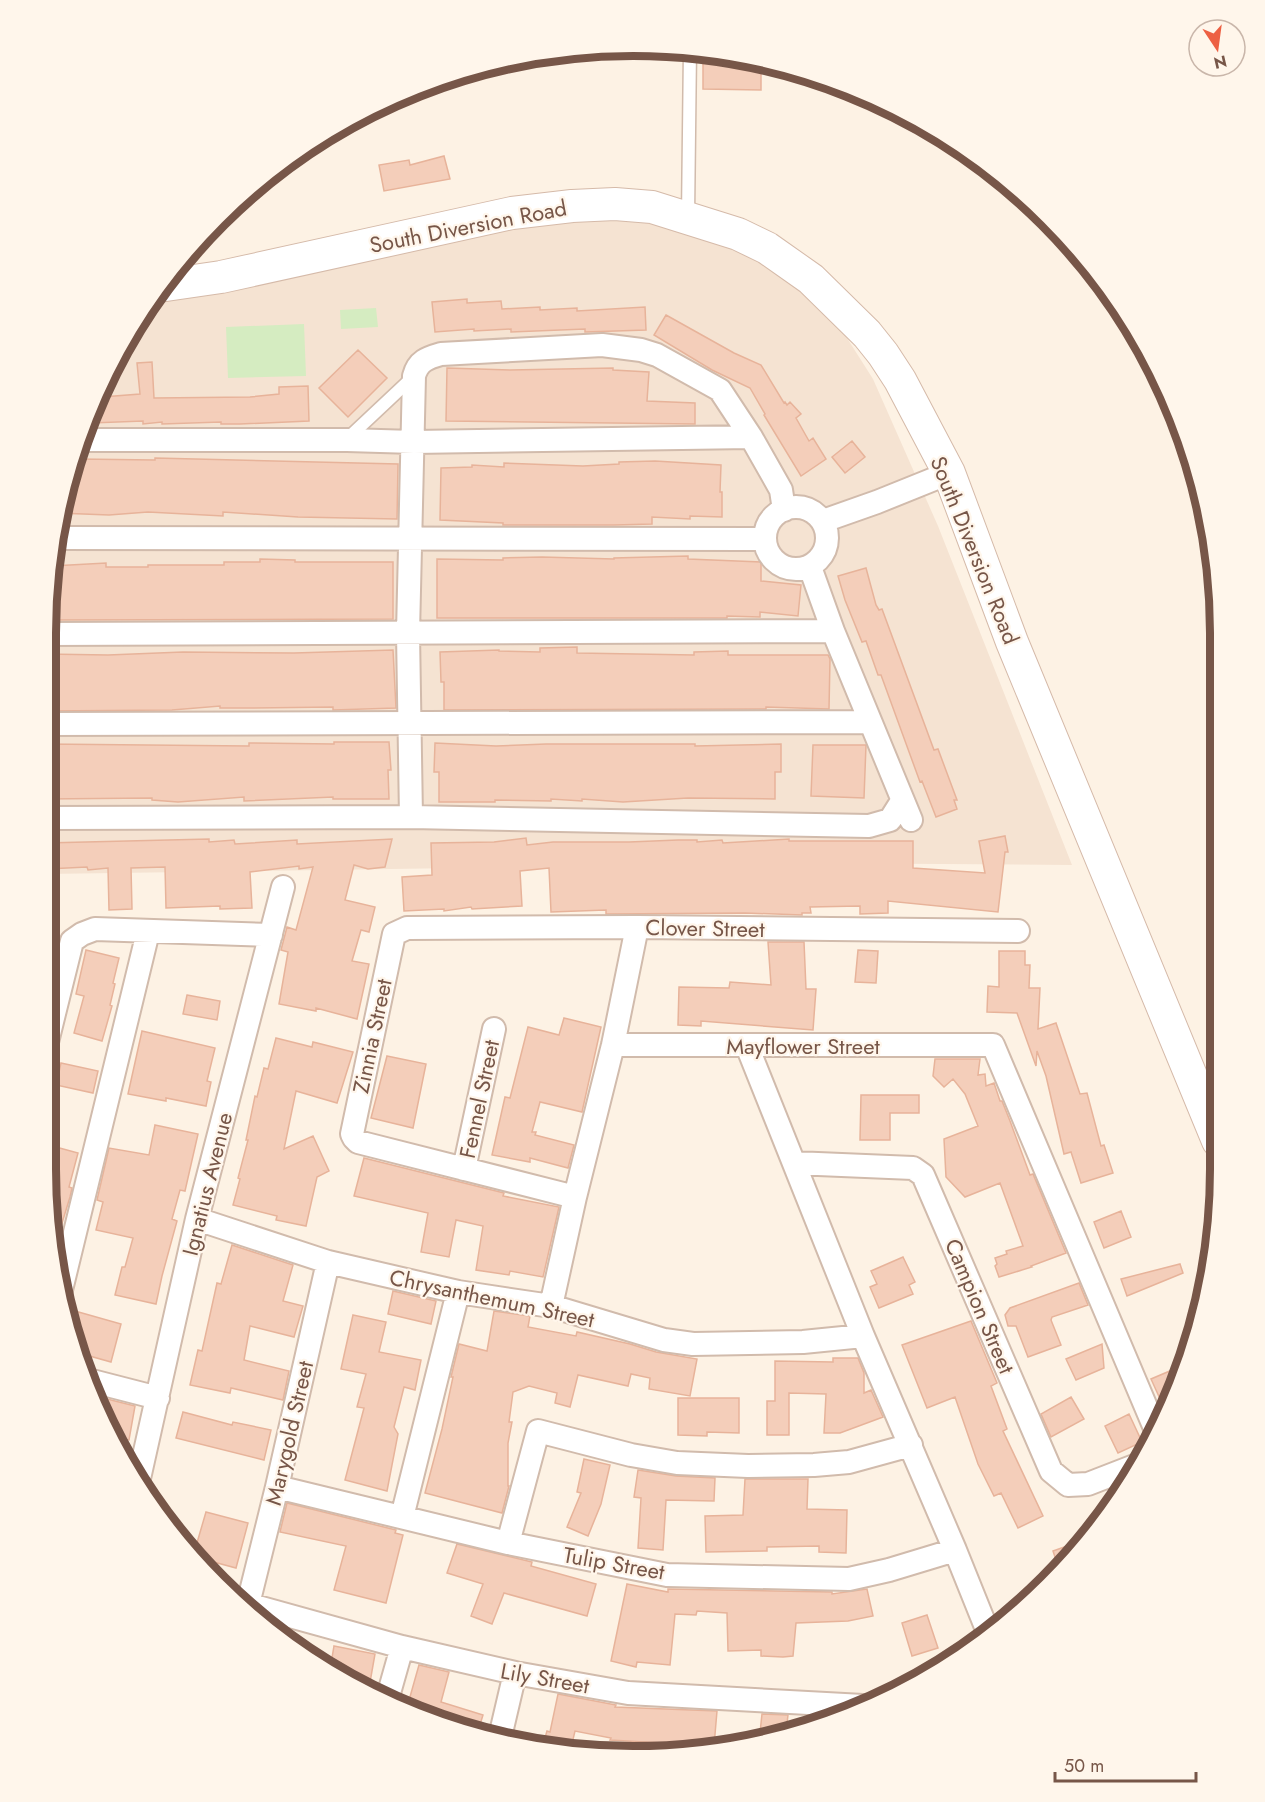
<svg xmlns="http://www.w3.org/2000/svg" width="1265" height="1802" font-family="Jost,sans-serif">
  <rect width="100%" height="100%" fill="#fdf2e4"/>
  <!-- residential -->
  <path fill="#f5e3d2" d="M575,202L733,242L826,305L873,379L938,526L1072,865L789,863L45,874V632L56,518L124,339L155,293Z"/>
  <!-- green -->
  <path fill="#d5ecc1" d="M376,308L378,327L341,329L340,310Z
    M304,324L306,376L228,378L226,327Z"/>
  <!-- building -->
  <path fill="#f4ceba" stroke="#e7b39a" stroke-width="1.5" d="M703,53L761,61V90L703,89Z
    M444,156L450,179L384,191L379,165L409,160L410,165Z
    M467,299V303L501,301L502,309L540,307V310L577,308V311L645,307L646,330L585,332V329L511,332V329L474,331V329L435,332L432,302Z
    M666,315L734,353L761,365L784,403L785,402L787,405L790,402L801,414L796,418L809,441L813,438L826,459L801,476L764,415L765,414L750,388L712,370L654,335Z
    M358,350L387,378L348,417L319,388Z
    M152,362L154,398L250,397L279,394V387L308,386L309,421L240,424H221V422L162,424V422L143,424V421L92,423L102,397L140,394L137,363Z
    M447,368L510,370L613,368V370L649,372L647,401L695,403V424L446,421Z
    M852,441L865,457L845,473L832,457Z
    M155,458L398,464L397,519L298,517L223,512V516L148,512L109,515L58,513L78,459L155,460Z
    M655,461L721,465L720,492H722V517L690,516V519L652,517V524L614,525H503V523L440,520L441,468L472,467V465L504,467V463L583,466L619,464V462Z
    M688,556V559L761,562V581L801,585L798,616L760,612V617L727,616V618H437V559L503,560V558L542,557L614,559V558Z
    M260,559L295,560V562H393V619L46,620L52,566L106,563V567H148V565H224V562H260Z
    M866,568L876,605L879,610L882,609L934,750L938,749L957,800H954L957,809L936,817L922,781L920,782L881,675H878L866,641L862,642L845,600L838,576Z
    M577,647V653L694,655V652L728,651V655H828L830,659L829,709L766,707V709L444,710V682H441L440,652L499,650V651L540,652V648Z
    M393,650L396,708L333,710V707L248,708H220V706L172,710L45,711V654L108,655L183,652L294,653Z
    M334,742H389L391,770H388L389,799H333V797L244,801V797L178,802L152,800V798L45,799V744L249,746V743L334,744Z
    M435,743L496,746L546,744H695V746L781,744V772H775V799L688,798L623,802L582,799V801L551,799V801L495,800V802H439V772H434Z
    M813,745H866L864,798L811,796Z
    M1005,836L1008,852H1005L998,912L888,901V913L860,914V906L810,907L811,913H802V915L745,913L606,914V910L551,912L549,868L520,871L522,906L472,909L471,907L444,911V909L404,911L402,877L432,875L431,843L494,842L526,838L527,845L553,842H629L678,840H697V842L722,840L723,843L789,839V841H913V868L985,873L979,841Z
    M209,839V842L234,840L235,844L297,840V844L392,839L385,867L368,869L354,865L345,900L375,907L369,932L361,930L352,961L369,964L357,1019L316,1008V1011L279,1004L288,952L281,950L287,927L296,930L313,867L299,869V866L250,872L252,908L220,909V906L166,908L165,867L131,868L132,909L109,910L108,868L88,870L87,867L47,869L45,843Z
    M768,942H804L806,989H816L813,1030L701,1021V1026L678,1025L679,987L729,988L730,982L771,985Z
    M86,950L119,958L113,983L115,984L110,1005L112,1006L102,1041L74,1033L84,996L76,994Z
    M858,950L878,951L876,983L855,982Z
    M999,951H1025V965H1030L1029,988H1040L1038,1029L1056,1023L1080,1094L1087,1093L1101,1146L1104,1145L1113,1173L1081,1183L1071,1152L1064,1154L1046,1076L1037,1051L1036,1066L1017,1013L987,1012L988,986L999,987Z
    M187,995L220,1001L217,1020L183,1014Z
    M564,1018L601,1027L582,1112L540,1102L532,1132H536L535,1135L574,1145L568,1168L530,1158V1162L492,1155L505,1097L510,1098L528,1027L559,1035Z
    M142,1031L215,1048L207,1081L211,1082L206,1106L166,1098V1101L128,1094Z
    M276,1038L312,1047L313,1042L353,1052L337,1103L296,1091L284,1149L313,1136L329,1171L317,1177L306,1226L276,1220L277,1216L233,1205L240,1179L238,1178L248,1140H246L255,1096L257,1097L264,1068L268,1069Z
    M387,1056L426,1064L413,1128L371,1118Z
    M935,1059H980L978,1075L985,1074L986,1086L994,1083L1000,1101H1002L1010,1121L1030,1175L1033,1174L1066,1253L1031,1266L1032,1267L999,1277L995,1266L997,1264L995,1258L1007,1254L1006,1251L1023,1246L1000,1183L965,1197L946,1177L944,1139L978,1126L965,1094L953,1079L944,1087L933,1076Z
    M61,1063L98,1071L93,1093L56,1085Z
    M861,1095H919V1113H890V1140H860Z
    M155,1125L198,1134L185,1191L180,1190L172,1219L177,1221L162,1276L156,1304L115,1295L122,1267H125L133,1238L96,1230L103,1202L97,1200L109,1148L149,1155Z
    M45,1144L78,1153L69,1187L72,1188L70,1197L55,1246L45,1170Z
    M364,1158L504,1193L503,1196L559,1207L543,1277L510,1271L509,1275L476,1270L483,1226L456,1220L449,1257L421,1252L428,1213L354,1196Z
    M1121,1211L1131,1237L1104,1248L1094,1222Z
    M232,1245L293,1265L283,1301L303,1306L294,1337L250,1326L244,1360L289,1371L283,1400L231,1388L230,1393L190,1385L198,1350L202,1351L217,1283L221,1284Z
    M903,1257L915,1282L909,1285L913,1294L879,1308L870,1287L877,1284L871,1271Z
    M1180,1264L1183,1273L1127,1296L1121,1279Z
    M1079,1283L1088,1305L1052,1317L1051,1320L1061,1345L1028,1357L1016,1326H1008L1005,1315L1010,1308Z
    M393,1291L436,1301L431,1324L388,1314Z
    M75,1311L121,1324L111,1362L79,1353L69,1330Z
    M494,1311L530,1316L528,1327L576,1336L577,1332L630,1344L656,1352L697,1359L690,1396L649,1389L650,1378L631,1374L628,1386L578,1375L570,1407L555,1403L557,1393L529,1386L513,1392L509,1422H512L508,1443V1486H509L502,1513L425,1493L442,1429L453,1377H451L459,1344L487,1351Z
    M353,1315L386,1322L379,1352L421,1360L415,1390L404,1387L394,1427L398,1434L387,1491L345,1480L364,1408L357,1407L366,1374L341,1369Z
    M971,1321L997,1383L991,1386L1007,1429L1003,1431L1043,1516L1018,1528L1001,1493L994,1496L978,1464L955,1397L927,1408L902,1345Z
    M1102,1344L1104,1368L1076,1380L1066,1359Z
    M833,1358H858L864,1373V1393L871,1390L883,1417L840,1433H824L826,1394L789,1393V1435H767V1401H775V1361L833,1362Z
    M1184,1365L1166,1412L1151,1379Z
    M99,1397L135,1406L129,1440L118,1438Z
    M1071,1397L1084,1419L1051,1437L1041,1414Z
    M678,1398H739V1433L707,1432V1436L678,1435Z
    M183,1412L232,1425L233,1422L271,1430L264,1460L176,1438Z
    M1129,1414L1142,1442L1118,1453L1105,1426Z
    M584,1459L610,1465L601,1504L588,1536L567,1527L581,1493L577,1492Z
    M638,1470L676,1476L715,1478L714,1501L666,1500L663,1550L638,1548L641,1498L634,1497Z
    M745,1479H808L807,1509L847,1510L846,1553L819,1552V1546L767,1547V1551L706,1552L705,1516L743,1515Z
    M287,1503L396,1530L395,1533L403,1535L386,1603L334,1590L346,1546L280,1532Z
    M206,1512L248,1523L236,1568L199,1558L194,1553Z
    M1087,1539L1067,1561L1059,1569L1053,1551Z
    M457,1544L532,1562L531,1566L596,1584L587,1616L504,1593L492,1624L471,1616L483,1584L447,1573Z
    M627,1584L668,1592V1589L832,1592V1594L867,1589L873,1616L848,1621L796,1623L793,1656L783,1657L761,1656V1650L728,1651L727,1613L697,1611L696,1615L675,1614L670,1665L637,1662L636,1667L611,1661Z
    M927,1615L938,1648L912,1656L902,1623Z
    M334,1646L375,1654L369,1688L331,1664Z
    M419,1665L449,1672L441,1702L483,1715L478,1731L406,1711Z
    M558,1694L616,1705L615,1707L717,1711L714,1746L610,1740L611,1738L575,1731L570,1752H556L542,1748L547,1731L550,1732Z
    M762,1714L788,1715L786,1732L759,1742Z"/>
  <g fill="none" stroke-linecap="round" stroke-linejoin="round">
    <defs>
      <path id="lane" d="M688,216L690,49
        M347,439L413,377"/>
      <path id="street" d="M86,440H347L414,442L751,437
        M765 538a31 31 0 1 1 62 0a31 31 0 1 1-62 0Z
        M823,521L877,502L949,473
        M54,538L765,539
        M810,567L833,631L911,820
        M45,634L833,631
        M45,724L870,722
        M411,817L408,633L414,376C418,361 427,358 441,354L602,345L641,350L657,355L720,390L751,437L781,490L784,510
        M45,818L411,817L869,826L890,820L902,801
        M613,1045H993L1157,1433
        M747,1046L863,1336L955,1550L988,1632
        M45,1050L72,941L82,934L95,929L271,935
        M794,1163L913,1168L923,1175L1051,1471L1068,1485L1088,1484L1137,1465
        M464,1169L494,1029
        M575,1197L358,1142L354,1138L352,1134L394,934L407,928L637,927L1018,931
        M197,1219L328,1262L458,1292L551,1306L664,1340L693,1344L803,1342L863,1336
        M61,1290L148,932
        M551,1306L575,1197L613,1045L637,927
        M92,1381L158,1398
        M138,1483L197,1219L283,887
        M277,1487L508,1543L667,1575L849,1579L889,1570L955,1550
        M402,1517L458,1292
        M508,1543L538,1431L631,1455L677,1463L748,1466L814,1465L849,1462L911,1445
        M236,1601L402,1647L515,1673L628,1693L863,1706
        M248,1604L277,1487L328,1262
        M387,1700L402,1647
        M500,1737L515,1673"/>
      <path id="secondary" d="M159,286L221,277L512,213L572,206L615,204L652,207L738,234L767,248L811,279L867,334L883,354L900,380L949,473L1012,642L1218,1141"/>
    </defs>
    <!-- lane casing -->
    <use href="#lane" stroke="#d1bbac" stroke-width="15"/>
    <!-- street casing -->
    <use href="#street" stroke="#d1bbac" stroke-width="26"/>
    <!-- secondary casing -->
    <use href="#secondary" stroke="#d5baa9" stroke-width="34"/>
    <!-- lane -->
    <use href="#lane" stroke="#fff" stroke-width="12"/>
    <!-- street -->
    <use href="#street" stroke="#fff" stroke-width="22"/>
    <!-- secondary -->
    <use href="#secondary" stroke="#fff" stroke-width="32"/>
  </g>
  <g text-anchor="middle" stroke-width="4.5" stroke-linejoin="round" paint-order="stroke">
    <!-- street labels -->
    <g font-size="22" fill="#775648" stroke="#fff6eb">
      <text transform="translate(468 226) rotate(-11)" y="8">South Diversion Road</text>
      <text transform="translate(975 550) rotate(68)" y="8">South Diversion Road</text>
      <text transform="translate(705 928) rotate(1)" y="8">Clover Street</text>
      <text transform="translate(372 1036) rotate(-78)" y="8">Zinnia Street</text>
      <text x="803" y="1054">Mayflower Street</text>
      <text transform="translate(479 1099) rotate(-78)" y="8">Fennel Street</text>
      <text transform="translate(207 1184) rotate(-76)" y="8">Ignatius Avenue</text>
      <text transform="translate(492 1298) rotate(12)" y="8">Chrysanthemum Street</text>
      <text transform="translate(980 1306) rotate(67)" y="8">Campion Street</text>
      <text transform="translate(289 1433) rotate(-77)" y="8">Marygold Street</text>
      <text transform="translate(614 1563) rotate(10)" y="8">Tulip Street</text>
      <text transform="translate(545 1678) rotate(10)" y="8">Lily Street</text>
    </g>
  </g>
  <!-- crop -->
  <path d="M0 0H1265V1802H0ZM633 56H633A577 577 0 0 1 1210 633V1169A577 577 0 0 1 633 1746H633A577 577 0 0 1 56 1169V633A577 577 0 0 1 633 56Z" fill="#fff6eb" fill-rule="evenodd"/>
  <path fill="none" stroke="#775648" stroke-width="8" d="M633 56H633A577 577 0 0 1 1210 633V1169A577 577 0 0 1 633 1746H633A577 577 0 0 1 56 1169V633A577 577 0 0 1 633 56Z"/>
  <!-- north arrow -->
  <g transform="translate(1217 48) rotate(167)"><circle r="28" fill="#fff6eb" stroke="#c9b6aa" stroke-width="1.5"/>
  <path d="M0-4.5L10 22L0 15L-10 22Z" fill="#ed6043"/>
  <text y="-9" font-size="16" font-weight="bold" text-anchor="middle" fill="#775648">N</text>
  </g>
  <!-- scale -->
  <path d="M1055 1772v9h141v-9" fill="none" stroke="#775648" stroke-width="3"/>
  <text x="1064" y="1772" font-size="18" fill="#775648" stroke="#fff6eb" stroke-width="4.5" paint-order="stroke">50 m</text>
</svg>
